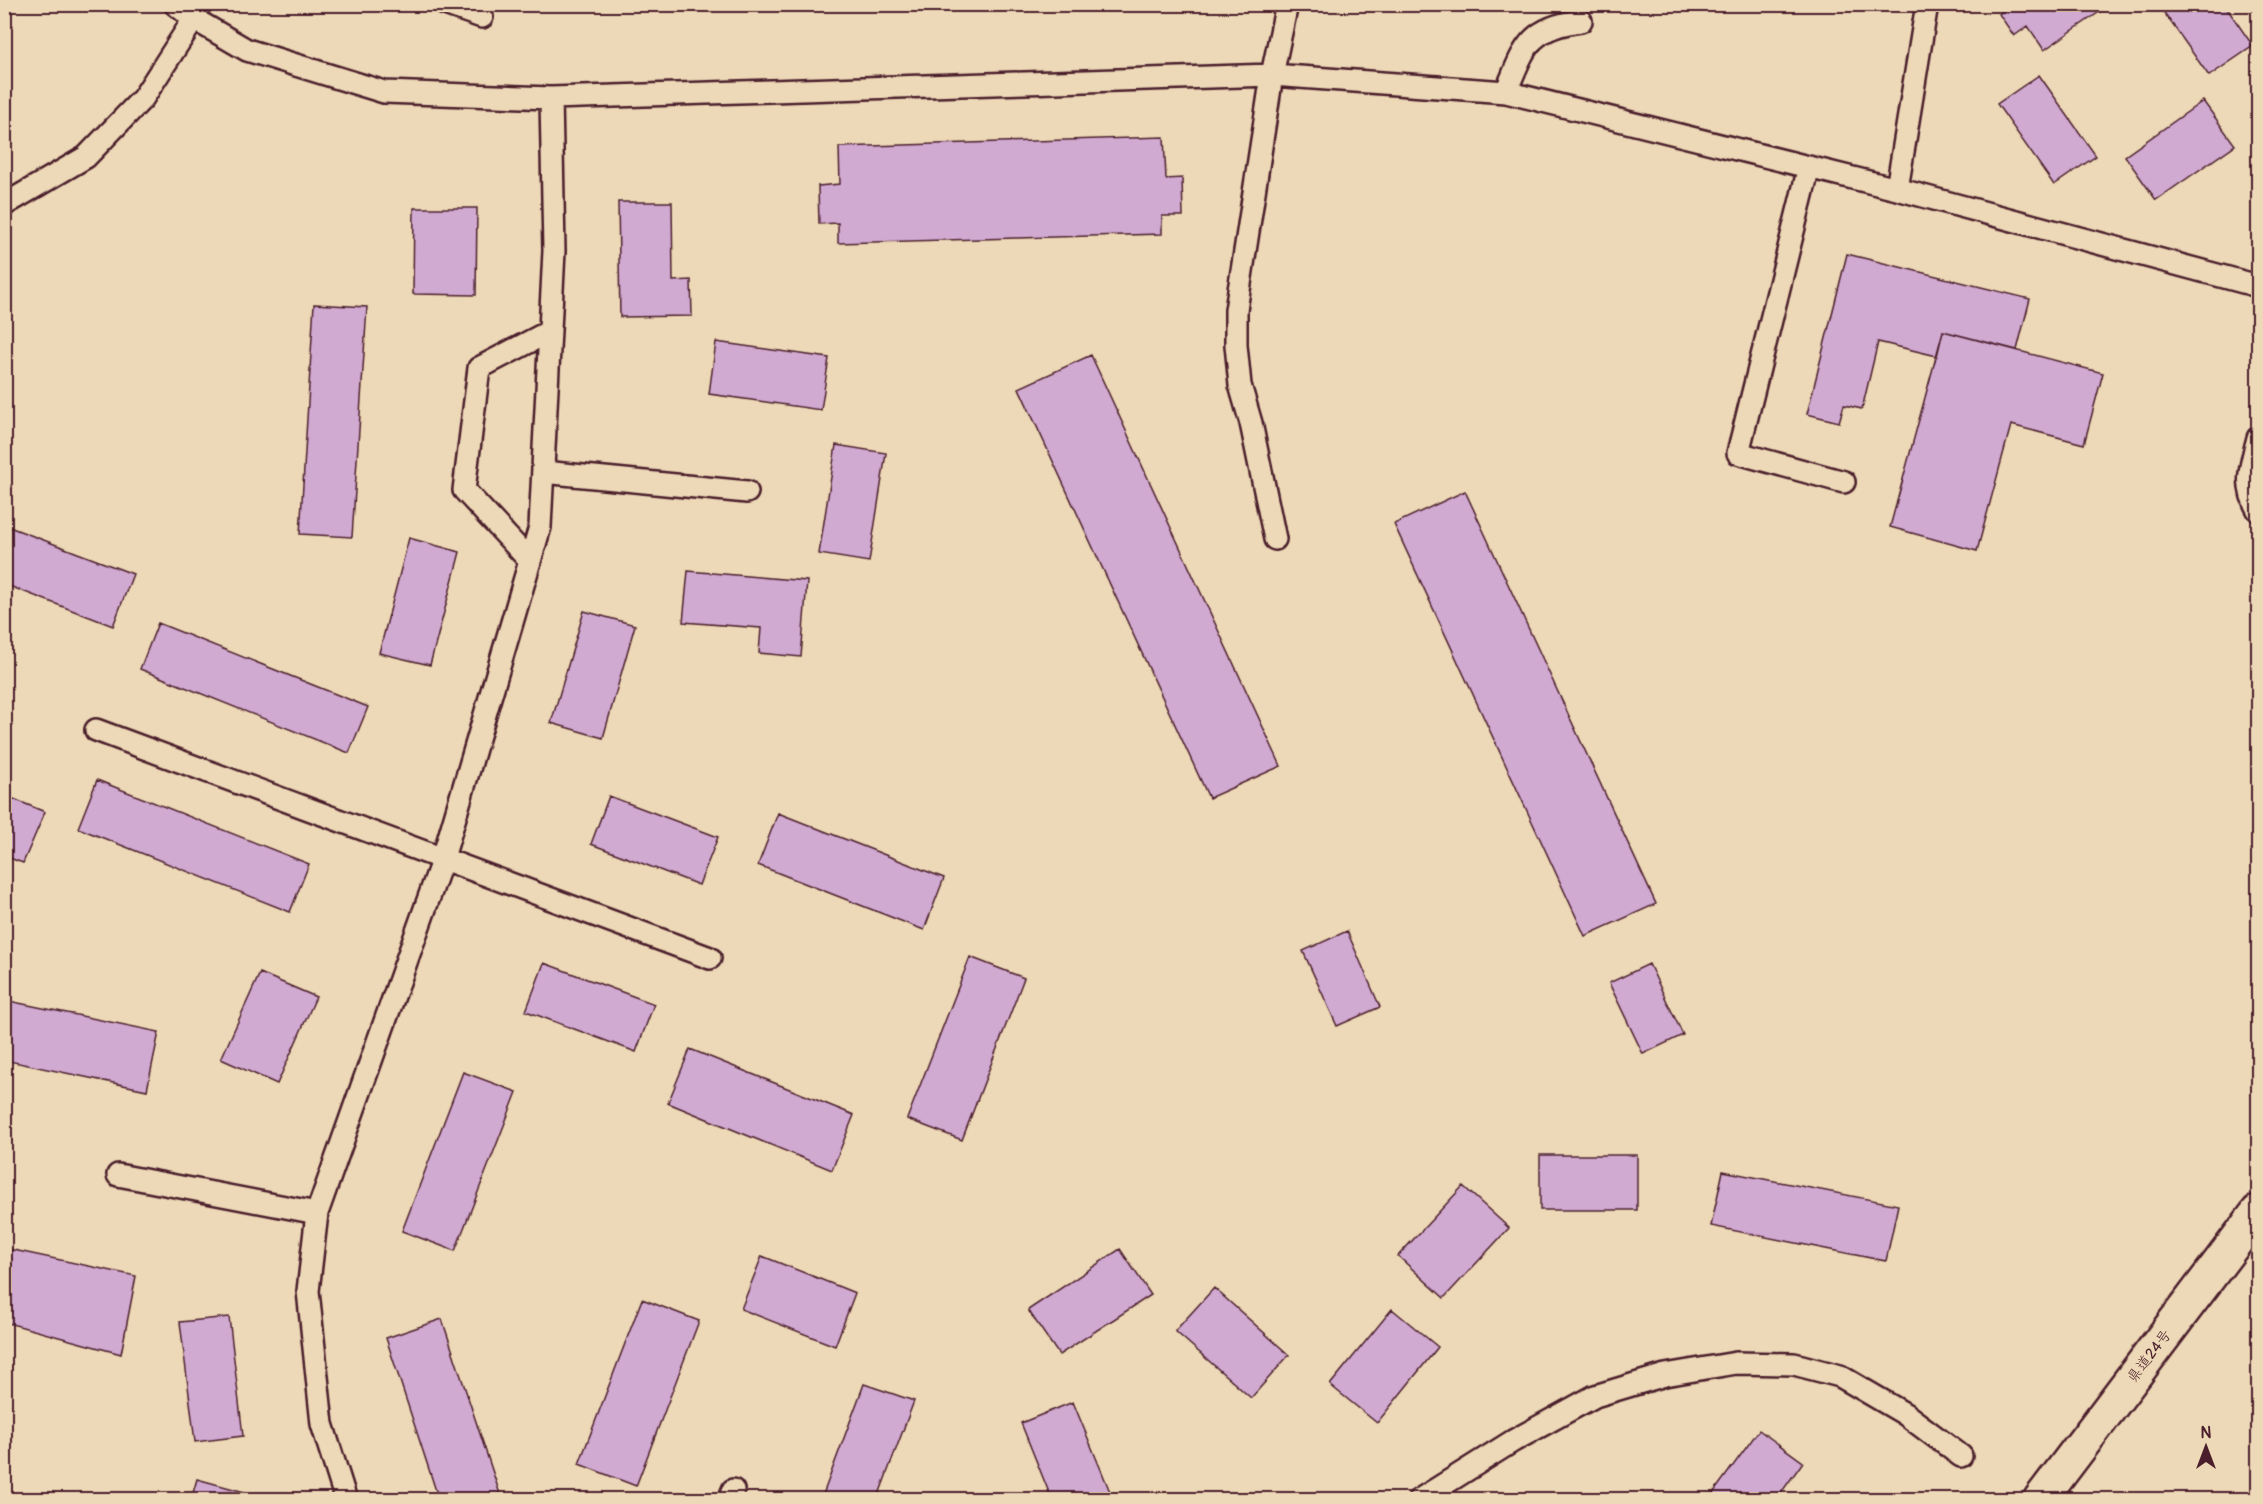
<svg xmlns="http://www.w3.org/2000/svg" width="2263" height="1504" font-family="Pangolin,'Klee One',sans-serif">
  <rect width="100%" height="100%" fill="#edd9b7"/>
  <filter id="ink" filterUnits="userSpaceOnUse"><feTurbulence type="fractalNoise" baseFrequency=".0167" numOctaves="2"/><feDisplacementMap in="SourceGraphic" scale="12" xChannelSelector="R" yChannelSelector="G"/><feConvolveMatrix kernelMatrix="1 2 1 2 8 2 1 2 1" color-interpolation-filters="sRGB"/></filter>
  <g filter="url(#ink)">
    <!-- building -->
    <path fill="#d1aad2" stroke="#4a1f2b" stroke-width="1.5" d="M2013,4H2111L2044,50L2028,26L2014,36L1999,14Z
      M2158,4H2224L2253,46L2209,76Z
      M2039,75L2096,156L2054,185L1997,104Z
      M2203,101L2235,145L2156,200L2125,156Z
      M1164,137L1166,179L1182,178L1183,216H1162V234L838,243V223L819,224L818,186L840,184L839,147Z
      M618,202H672L673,281L691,280L692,316L620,317Z
      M414,208H477L476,295L413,294Z
      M1847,254L2030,299L2017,350L1943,331L1937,356L1878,342L1862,409L1844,405L1839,422L1807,414Z
      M314,304L367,307L352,537L300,534Z
      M1943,331L2103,373L2084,444L2011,425L1977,551L1890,527Z
      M716,342L829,358L821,410L709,394Z
      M1091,355L1281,766L1209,798L1019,388Z
      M836,445L886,453L869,562L819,554Z
      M1465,491L1656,904L1585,936L1394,524Z
      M4,525L133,574L113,626L4,584Z
      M409,538L460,552L430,665L379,653Z
      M688,571L807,581L801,657L759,653L761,628L683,622Z
      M584,611L635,625L603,738L551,723Z
      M158,623L368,707L349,753L140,669Z
      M97,780L309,864L290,912L78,828Z
      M4,795L45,812L23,863L4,856Z
      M609,796L718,837L699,885L591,844Z
      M778,813L944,878L924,930L758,865Z
      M1347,931L1380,1007L1337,1026L1303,951Z
      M970,957L1024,978L962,1140L907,1119Z
      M544,963L654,1004L636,1052L526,1011Z
      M1649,964L1683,1035L1643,1054L1609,983Z
      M260,973L316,997L277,1084L221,1059Z
      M4,1000L159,1032L147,1090L4,1060Z
      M690,1049L854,1115L832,1170L668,1103Z
      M463,1072L517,1092L455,1251L402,1231Z
      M1540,1155H1637V1210H1540Z
      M1723,1171L1898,1205L1886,1261L1711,1226Z
      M1463,1186L1509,1228L1444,1298L1398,1256Z
      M4,1248L136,1276L121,1354L4,1322Z
      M1120,1249L1151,1295L1059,1355L1028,1310Z
      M762,1256L855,1293L835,1346L741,1309Z
      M1214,1288L1289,1355L1251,1398L1175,1331Z
      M642,1299L699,1321L636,1486L579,1464Z
      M1392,1309L1438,1347L1377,1423L1330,1385Z
      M229,1317L243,1436L195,1442L180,1322Z
      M442,1319L500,1494L482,1500H439L386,1338Z
      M864,1384L914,1401L877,1500H821Z
      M1073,1402L1111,1494L1098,1500H1052L1021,1423Z
      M1759,1430L1803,1462L1776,1500H1708Z
      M197,1479L252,1494L250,1500H191Z"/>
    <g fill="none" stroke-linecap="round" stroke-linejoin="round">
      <defs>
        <path id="lane" d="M175,4L194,19L247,50L384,92L551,98L1272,75L1506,92L1897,189L2258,286
          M445,4L482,17
          M1506,92C1524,48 1529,27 1581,21
          M1809,167L1738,453L1844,482
          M1897,189L1927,4
          M4,205L86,157L143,98L194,19L198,5
          M2258,438C2251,466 2243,484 2258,510
          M543,472L747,492
          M1275,539L1251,423L1240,385L1236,345V310L1272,75L1287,4
          M530,561L464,490L479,368L550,331
          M96,730L710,958
          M118,1175L317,1213
          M346,1500L322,1424L308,1291L317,1213L443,858L540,527L554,251L551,98
          M729,1500L733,1490
          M1419,1500L1513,1441L1595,1396L1665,1375L1736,1363L1794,1364L1840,1376L1905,1414L1961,1456"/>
        <path id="secondary" d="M2040,1500L2258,1212"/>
      </defs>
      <!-- lane casing -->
      <use href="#lane" stroke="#4a1f2b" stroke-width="26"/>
      <!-- secondary casing -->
      <use href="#secondary" stroke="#4a1f2b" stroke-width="38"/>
      <!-- lane -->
      <use href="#lane" stroke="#edd9b7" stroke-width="21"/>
      <!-- secondary -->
      <use href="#secondary" stroke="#edd9b7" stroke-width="33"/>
    </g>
  </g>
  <g text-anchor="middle" stroke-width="6" stroke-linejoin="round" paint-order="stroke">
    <!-- street labels -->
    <g font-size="15" fill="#4a1f2b" stroke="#edd9b7">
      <text transform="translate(2149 1356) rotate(-53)" y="5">県道24号</text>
    </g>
  </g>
  <!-- margin -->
  <rect width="2263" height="1504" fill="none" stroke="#edd9b7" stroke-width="24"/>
  <rect x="12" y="12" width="2239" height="1480" fill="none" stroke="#4a1f2b" stroke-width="2" filter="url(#ink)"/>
  <!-- north arrow -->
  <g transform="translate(2206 1447)" stroke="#edd9b7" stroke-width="4.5" paint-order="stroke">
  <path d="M0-4.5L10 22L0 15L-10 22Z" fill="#4a1f2b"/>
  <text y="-9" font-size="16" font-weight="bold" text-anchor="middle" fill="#4a1f2b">N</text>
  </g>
</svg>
